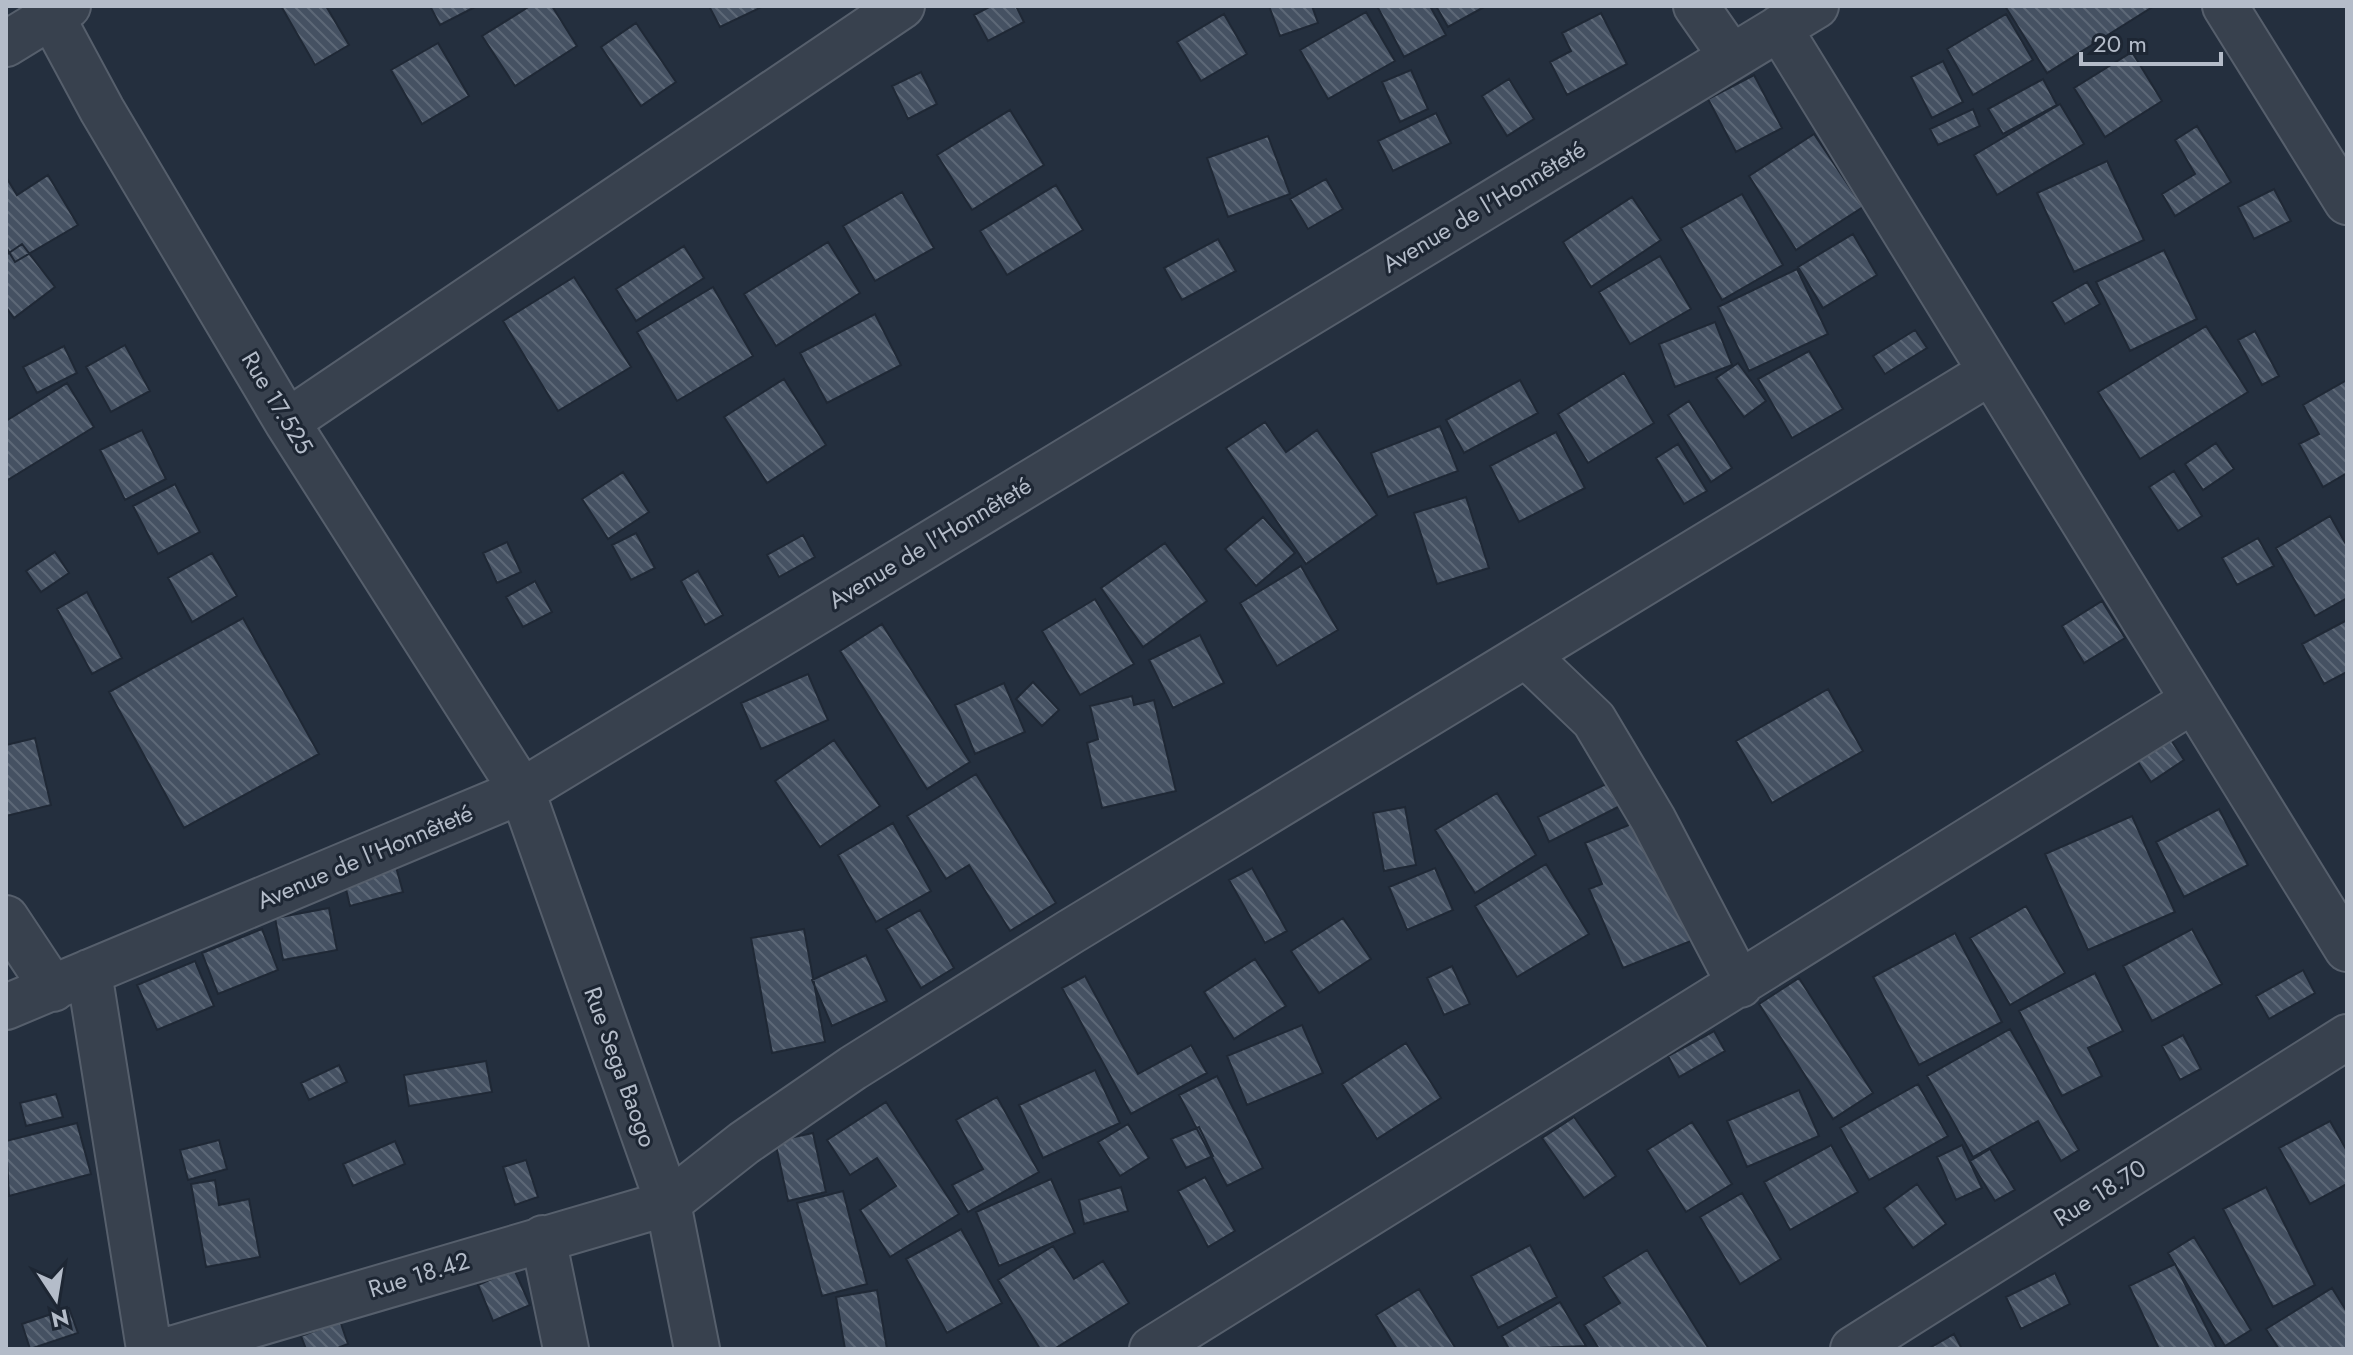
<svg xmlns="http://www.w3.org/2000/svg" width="2353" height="1355" font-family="Jost,sans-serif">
  <defs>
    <pattern id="building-back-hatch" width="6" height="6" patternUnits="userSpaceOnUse" patternTransform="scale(2)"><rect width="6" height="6" fill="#455162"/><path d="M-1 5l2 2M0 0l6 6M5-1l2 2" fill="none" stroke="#5d6877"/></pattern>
  </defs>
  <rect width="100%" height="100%" fill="#242f3e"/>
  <!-- building -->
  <path fill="url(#building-back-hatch)" stroke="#1f2835" stroke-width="2" d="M281,6H326L349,45L315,65Z
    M430,6H477L440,25Z
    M530,6H552L577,46L515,86L482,36Z
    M709,6H764L720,27Z
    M991,6H1016L1024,22L988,41L974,15Z
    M1269,6H1312L1318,23L1280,36Z
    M1377,6H1430L1446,35L1404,57Z
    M1436,6H1486L1448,27Z
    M2005,6H2154L2047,73Z
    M1366,12L1395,61L1328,99L1300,50Z
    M1601,13L1627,64L1567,95L1550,62L1571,51L1562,33Z
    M1224,14L1247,54L1201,81L1177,42Z
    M2006,14L2033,60L1973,95L1947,49Z
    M636,23L676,82L641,106L601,47Z
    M438,43L469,96L422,124L391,70Z
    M2132,52L2162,101L2105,137L2074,88Z
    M1943,61L1963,102L1932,118L1911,77Z
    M1411,70L1428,109L1400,122L1382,82Z
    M921,72L937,104L908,119L892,86Z
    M1754,75L1782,128L1736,152L1708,99Z
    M1509,79L1534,119L1507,136L1482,96Z
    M2043,79L2057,105L2003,134L1988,109Z
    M2060,104L2084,144L1997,195L1974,155Z
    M1973,109L1980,126L1938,145L1930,129Z
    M1010,110L1044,165L972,210L937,155Z
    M1436,113L1451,143L1393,171L1378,141Z
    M2197,126L2231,182L2175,216L2162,194L2195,174L2175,140Z
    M1814,134L1863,207L1796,250L1749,176Z
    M1268,136L1290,194L1228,217L1207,158Z
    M2107,161L2144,240L2074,272L2037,193Z
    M48,175L78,225L15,262L6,247V177L17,195Z
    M1326,179L1343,209L1308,229L1290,199Z
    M1056,185L1083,230L1007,275L980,231Z
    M2274,189L2291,221L2254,239L2238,207Z
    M902,192L934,248L875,281L843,226Z
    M1742,194L1783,265L1722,300L1681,228Z
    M1632,197L1661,240L1591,287L1563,242Z
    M1853,234L1877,275L1823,308L1798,267Z
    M1218,239L1236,271L1182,300L1164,268Z
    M828,242L860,293L776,346L744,294Z
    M22,244L55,287L14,318L6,307V255Z
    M684,246L704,278L636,321L616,289Z
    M2164,250L2197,319L2130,351L2096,282Z
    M1660,256L1691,309L1630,344L1599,292Z
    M1797,269L1828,334L1749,371L1718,307Z
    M574,277L631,367L558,411L503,321Z
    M2087,282L2100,304L2065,324L2052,302Z
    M713,287L753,356L677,401L637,332Z
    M875,314L901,365L827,403L800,353Z
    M1715,322L1732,365L1675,387L1659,344Z
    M2206,326L2248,392L2140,459L2098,392Z
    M1915,330L1927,348L1885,374L1873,356Z
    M2255,331L2279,376L2262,385L2238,340Z
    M125,345L150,391L111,412L86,367Z
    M64,346L77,373L37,393L23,367Z
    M1809,351L1843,409L1792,438L1758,379Z
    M1738,363L1766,401L1744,417L1716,378Z
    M1624,373L1654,423L1588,463L1558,414Z
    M784,379L826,445L767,483L724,417Z
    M1520,380L1538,413L1464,453L1446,420Z
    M2347,380V473L2323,487L2299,444L2319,434L2303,405Z
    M67,383L94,427L6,481V421Z
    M1689,401L1732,468L1711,482L1668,415Z
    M1265,422L1286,452L1317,430L1377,515L1306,564L1226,448Z
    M1440,426L1458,471L1388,497L1371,453Z
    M142,430L166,479L125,500L100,450Z
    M1556,432L1585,488L1519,522L1490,466Z
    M2216,443L2234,469L2203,490L2185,464Z
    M1678,444L1707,491L1684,504L1656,458Z
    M2174,471L2202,516L2178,531L2149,487Z
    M623,472L649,512L608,539L582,499Z
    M175,484L200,532L158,554L133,506Z
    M1466,497L1489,568L1437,584L1414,513Z
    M2330,516L2347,546V598L2315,616L2276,548Z
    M1263,517L1295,553L1256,586L1225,549Z
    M636,533L655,568L631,580L612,545Z
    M803,535L815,557L779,577L767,555Z
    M2258,538L2274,566L2237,585L2222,558Z
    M507,542L521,572L497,583L483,553Z
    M1165,543L1207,601L1143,647L1101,588Z
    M55,552L69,573L41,592L26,571Z
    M212,553L237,596L192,622L168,578Z
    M1301,566L1338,630L1277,666L1240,603Z
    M698,571L723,615L705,625L681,581Z
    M535,581L552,612L523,627L506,597Z
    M87,592L122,658L92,674L57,609Z
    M1095,599L1134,664L1080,695L1042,631Z
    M2102,601L2125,638L2084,663L2062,626Z
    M243,618L319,754L184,828L109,692Z
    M2347,620V672L2324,684L2302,644Z
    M882,624L970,762L927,789L840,651Z
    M1200,635L1224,683L1173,708L1149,660Z
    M808,674L828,720L761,749L741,703Z
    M1033,682L1059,710L1042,726L1016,699Z
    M1004,683L1025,732L975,754L955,705Z
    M1828,689L1863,751L1772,803L1736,741Z
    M1132,696L1134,705L1154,700L1176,791L1102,808L1087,743L1098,739L1090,706Z
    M2168,735L2184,760L2151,782L2134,756Z
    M35,738L51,805L6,816V745Z
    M834,740L880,806L820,847L775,781Z
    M976,774L1056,903L1010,931L969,865L946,879L907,816Z
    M1610,782L1622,805L1549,842L1538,817Z
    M1497,793L1536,855L1475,893L1435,830Z
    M1405,807L1416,865L1384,871L1373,813Z
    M2219,809L2248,865L2184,897L2156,842Z
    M2132,816L2175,912L2088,950L2045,854Z
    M1641,820L1691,941L1623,968L1589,889L1602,884L1585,843Z
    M893,823L931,891L876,922L838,855Z
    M1546,864L1589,934L1517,977L1475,906Z
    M396,867L403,892L350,906L344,881Z
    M1252,868L1287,931L1265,943L1229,880Z
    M1435,868L1453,910L1407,930L1389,887Z
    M2026,906L2065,973L2010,1005L1970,938Z
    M329,908L337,950L283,960L275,918Z
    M920,910L954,968L921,988L886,929Z
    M1343,918L1371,959L1319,993L1291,951Z
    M262,929L278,970L218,994L202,953Z
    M804,929L825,1042L772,1053L751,938Z
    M2192,929L2222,984L2152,1021L2123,966Z
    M1955,933L2002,1022L1919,1065L1873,977Z
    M866,955L887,1001L832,1026L812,980Z
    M1255,959L1286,1006L1234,1039L1204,992Z
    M195,961L214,1006L157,1030L137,985Z
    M1452,966L1470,1004L1444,1015L1427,978Z
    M2303,970L2315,993L2269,1019L2256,996Z
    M2095,973L2123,1031L2088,1048L2102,1076L2062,1096L2019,1011Z
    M1085,976L1138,1074L1191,1045L1207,1073L1131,1114L1062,988Z
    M1799,978L1873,1093L1833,1119L1759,1004Z
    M1302,1025L1323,1073L1247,1105L1227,1056Z
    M2010,1029L2079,1150L2061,1161L2038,1121L1973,1157L1927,1076Z
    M1714,1031L1725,1051L1679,1077L1668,1056Z
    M2183,1035L2201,1069L2180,1080L2162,1046Z
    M1406,1043L1441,1098L1377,1139L1342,1084Z
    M486,1061L492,1092L409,1106L404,1075Z
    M339,1065L347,1082L309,1100L301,1083Z
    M1095,1070L1120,1123L1043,1158L1019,1105Z
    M1217,1076L1263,1168L1227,1186L1179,1095Z
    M1918,1084L1948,1136L1869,1180L1840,1128Z
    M1799,1090L1819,1136L1747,1167L1727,1121Z
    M56,1094L63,1117L26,1126L20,1103Z
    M997,1097L1039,1172L968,1212L952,1185L983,1169L956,1120Z
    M886,1102L959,1214L890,1257L860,1210L896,1186L877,1158L850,1175L827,1140Z
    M1574,1117L1616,1176L1584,1198L1542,1138Z
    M2330,1121L2347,1151V1184L2310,1204L2279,1148Z
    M1692,1122L1732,1184L1686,1212L1647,1150Z
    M77,1123L91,1174L9,1196L6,1141Z
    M1128,1124L1149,1158L1120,1176L1098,1142Z
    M1199,1127L1213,1156L1186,1168L1171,1139Z
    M813,1133L826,1192L788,1201L775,1141Z
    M219,1140L227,1169L188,1180L180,1150Z
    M395,1141L405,1164L353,1186L343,1164Z
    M1831,1145L1858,1192L1790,1230L1764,1182Z
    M1962,1145L1982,1188L1956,1200L1937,1157Z
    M1990,1149L2015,1190L1995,1201L1970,1161Z
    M526,1160L538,1197L515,1205L503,1167Z
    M1205,1177L1235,1231L1208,1247L1178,1191Z
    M1051,1179L1075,1233L999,1266L976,1212Z
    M215,1180L219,1205L249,1199L260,1257L206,1267L191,1184Z
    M1917,1184L1946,1224L1913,1248L1884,1208Z
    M1121,1187L1128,1211L1084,1224L1079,1200Z
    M2266,1187L2315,1285L2273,1307L2223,1209Z
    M843,1191L867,1284L822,1296L797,1203Z
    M1742,1193L1781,1259L1740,1284L1700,1217Z
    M961,1229L1002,1303L947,1333L906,1259Z
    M2194,1237L2251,1330L2225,1346L2168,1253Z
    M1530,1245L1557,1297L1498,1328L1471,1276Z
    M1053,1246L1074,1279L1103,1261L1129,1303L1054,1349H1040L998,1280Z
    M1647,1250L1709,1349H1599L1584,1325L1620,1303L1603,1277Z
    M2175,1264L2217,1349H2159L2129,1286Z
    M514,1269L530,1305L493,1321L478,1285Z
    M2055,1273L2070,1304L2021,1329L2006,1297Z
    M2332,1288L2347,1312V1349H2279L2266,1329Z
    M1419,1289L1456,1349H1397L1376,1315Z
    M877,1290L887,1349H845L836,1297Z
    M1560,1302L1586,1346L1509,1349L1502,1336Z
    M69,1308L78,1333L30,1349L22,1324Z
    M340,1321L348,1344L335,1349H306L301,1336Z
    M1954,1334L1962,1349H1928Z"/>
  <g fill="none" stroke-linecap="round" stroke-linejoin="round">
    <defs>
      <path id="minor" d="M46,6L102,110L287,422L522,791L668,1203L697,1349
        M1696,6L1731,56
        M2225,6L2347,202
        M1779,28L2347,949
        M6,44L68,6
        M287,422L902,6
        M1526,655L1594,720L1653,819L1740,985
        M6,918L53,989
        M89,972L149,1349
        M6,1007L522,791L1816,6
        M543,1238L566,1349
        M171,1349L668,1203L744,1143L853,1068L1070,932L1989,373
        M1152,1349L2192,701
        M1853,1349L2347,1037"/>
    </defs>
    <!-- minor casing -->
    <use href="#minor" stroke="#565f6c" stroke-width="48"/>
    <!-- minor -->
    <use href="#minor" stroke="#38414e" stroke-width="44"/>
  </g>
  <g text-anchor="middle" stroke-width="6" stroke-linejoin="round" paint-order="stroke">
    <!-- street labels -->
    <g font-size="24" fill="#b4bcc9" stroke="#1d2633">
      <text transform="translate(1484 207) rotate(-31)" y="8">Avenue de l'Honnêteté</text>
      <text transform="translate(277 403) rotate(59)" y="8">Rue 17.525</text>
      <text transform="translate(930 543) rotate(-31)" y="8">Avenue de l'Honnêteté</text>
      <text transform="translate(365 857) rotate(-23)" y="8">Avenue de l'Honnêteté</text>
      <text transform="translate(620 1067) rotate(70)" y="8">Rue Sega Baogo</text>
      <text transform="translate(2100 1193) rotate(-32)" y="8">Rue 18.70</text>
      <text transform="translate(419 1275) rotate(-17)" y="8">Rue 18.42</text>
    </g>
  </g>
  <!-- border -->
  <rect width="2353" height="1355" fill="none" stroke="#b4bcc9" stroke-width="16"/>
  <!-- north arrow -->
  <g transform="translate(56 1299) rotate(168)" stroke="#1d2633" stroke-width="6" paint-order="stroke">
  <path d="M0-6L14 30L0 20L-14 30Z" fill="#b4bcc9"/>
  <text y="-12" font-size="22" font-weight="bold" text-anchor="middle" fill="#b4bcc9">N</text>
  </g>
  <!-- scale -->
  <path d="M2081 52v12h140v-12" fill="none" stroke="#b4bcc9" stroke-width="4"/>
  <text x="2093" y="52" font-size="24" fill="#b4bcc9" stroke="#1d2633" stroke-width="6" paint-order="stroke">20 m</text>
</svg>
